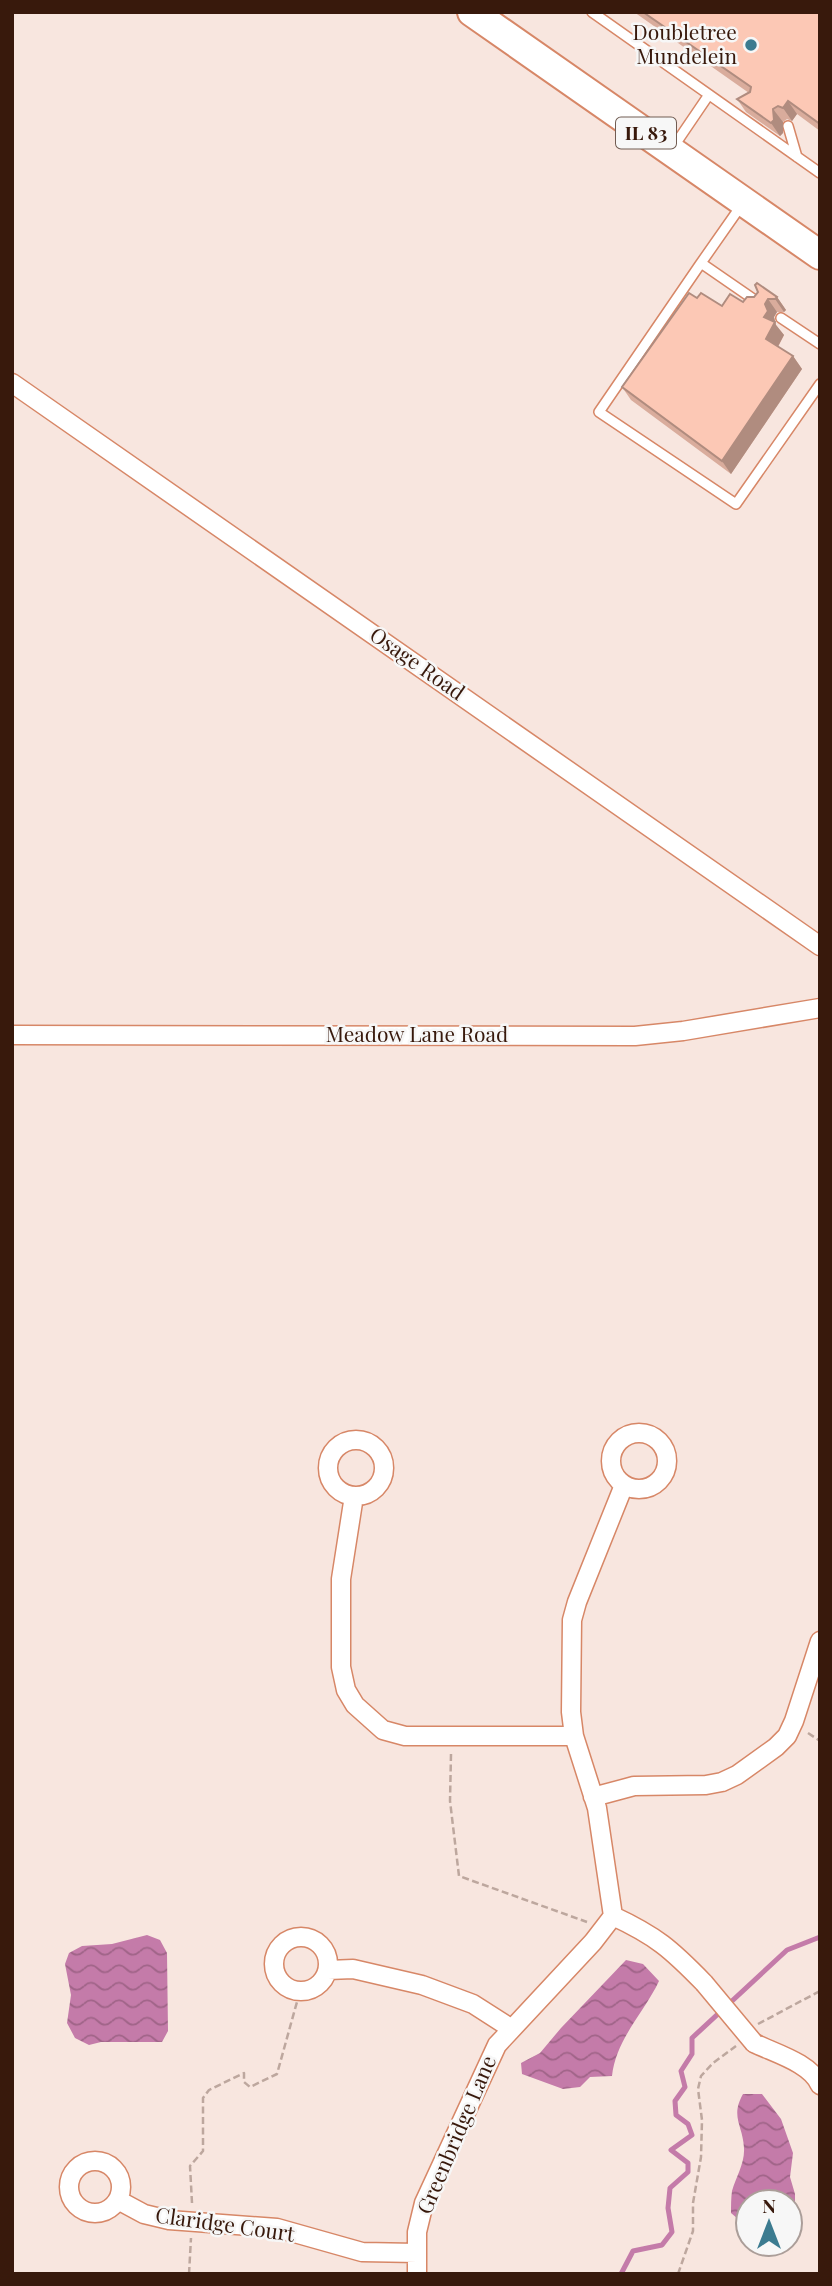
<svg xmlns="http://www.w3.org/2000/svg" width="832" height="2286" font-family="'Playfair Display',serif">
  <defs>
    <pattern id="water-waves" width="16" height="10" patternUnits="userSpaceOnUse" patternTransform="scale(1.75)"><rect width="16" height="10" fill="#c47ba9"/><path d="M0 5q4-4 8 0t8 0" fill="none" stroke="#a06488"/></pattern>
  </defs>
  <rect width="100%" height="100%" fill="#f8e6df"/>
  <!-- water -->
  <path fill="url(#water-waves)" d="M147,1935L160,1940L167,1953L168,2031L162,2042H101L89,2045L75,2038L67,2023L71,1995L65,1964L69,1953L82,1946L112,1944Z
    M626,1960L643,1964L659,1981C644,2013 616,2039 612,2076L590,2077L580,2087L563,2089L522,2074L521,2063L540,2053L561,2028Z
    M743,2094H762L781,2119L793,2153L790,2177L795,2194V2211L790,2212V2202H748V2218L738,2219L731,2213C731,2206 731,2198 732,2191C736,2177 745,2163 744,2148C743,2125 730,2117 743,2094Z"/>
  <g fill="none" stroke-linecap="round" stroke-linejoin="round">
    <!-- stream -->
    <path stroke="#c47ba9" stroke-width="5" d="M621,2274L633,2251L662,2245L672,2232L668,2208L670,2188L688,2172V2163L671,2150L692,2135L688,2124L676,2115L675,2101L685,2087L681,2071L692,2054V2038L787,1950L820,1937"/>
    <defs>
      <path id="service" d="M592,12L820,173
        M788,126L797,157
        M672,149L708,96
        M743,203L701,263L759,303
        M701,263L599,412L736,504L820,384
        M781,318L820,344"/>
      <path id="minor" d="M12,383L820,946
        M12,1035L635,1036L683,1031L820,1008
        M611 1461a28 28 0 1 1 56 0a28 28 0 1 1-56 0Z
        M328 1468a28 28 0 1 1 56 0a28 28 0 1 1-56 0Z
        M354,1496L341,1579V1667L346,1690L355,1705L383,1730L405,1736H574
        M593,1797L634,1786L706,1785L722,1782L737,1775L776,1747L787,1736L794,1721L820,1641
        M613,1916L597,1808L574,1736L571,1712L572,1620L577,1602L624,1485
        M613,1916C656,1936 671,1949 704,1983
        M274 1964a27 27 0 1 1 54 0a27 27 0 1 1-54 0Z
        M328,1970L353,1969L422,1985L473,2004L512,2029
        M754,2043C774,2053 811,2063 820,2085
        M69 2187a26 26 0 1 1 52 0a26 26 0 1 1-52 0Z
        M118,2200L144,2214L169,2220L277,2228L362,2252L417,2253
        M417,2274V2232L424,2203L497,2045L593,1942L613,1916"/>
      <path id="primary" d="M472,12L820,255"/>
    </defs>
    <!-- service casing -->
    <use href="#service" stroke="#d78767" stroke-width="12"/>
    <!-- minor casing -->
    <use href="#minor" stroke="#d78767" stroke-width="21"/>
    <!-- primary casing -->
    <use href="#primary" stroke="#d78767" stroke-width="32"/>
    <!-- path -->
    <path stroke="#bda79e" stroke-width="2.5" stroke-dasharray="7 3.5" stroke-linecap="butt" d="M808,1733L820,1741
      M451,1754L450,1801L459,1876L587,1922
      M758,2024L820,1991
      M192,2203L190,2166L203,2151V2098L209,2090L244,2073V2082L250,2087L277,2074L300,1991
      M189,2274L191,2238
      M678,2274L693,2231V2203L701,2157L702,2120L698,2089L701,2076L713,2063L736,2046"/>
    <!-- service -->
    <use href="#service" stroke="#fff" stroke-width="9"/>
    <!-- minor -->
    <use href="#minor" stroke="#fff" stroke-width="18"/>
    <!-- primary -->
    <use href="#primary" stroke="#fff" stroke-width="28"/>
    <defs>
      <path id="minor-bridge" d="M704,1983L754,2043"/>
    </defs>
    <!-- minor-bridge casing -->
    <use href="#minor-bridge" stroke="#d78767" stroke-width="21" stroke-linecap="butt"/>
    <!-- minor-bridge -->
    <use href="#minor-bridge" stroke="#fff" stroke-width="18"/>
  </g>
  <!-- wall -->
  <path fill="#d9ac9c" d="M634,12H820V131L797,114L792,121L787,119L783,122V133L780,136L746,112L737,99L749,93Z
    M777,297L786,310L784,312H777L774,317L776,325L784,335L778,347L793,356L802,369L731,474L631,400L622,387L697,298L722,306Z"/>
  <!-- shaded-wall -->
  <path fill="#b08c7f" d="M788,101L797,114L792,121L783,108Z
    M773,109L783,122V133L780,136L771,123Z
    M777,297L786,310L784,312L775,299Z
    M768,299L777,312L774,317L776,325L784,335L775,352L766,339L764,317L765,304Z
    M793,356L802,369L731,474L722,461Z"/>
  <!-- building -->
  <path fill="#fcc8b5" stroke="#b08c7f" stroke-width="2" d="M643,12H820V124L788,101L783,108L778,106L773,109L774,120L771,123L737,99L750,92L751,87Z
    M757,283L777,297L775,299H768L765,304L768,311L764,317L775,322L766,339L793,356L722,461L622,387L689,293L697,298L701,293L722,306L730,294L743,302L747,297H754L758,292L755,285Z"/>
  <!-- markers -->
  <circle fill="#3c7b90" stroke="#f7f7f7" stroke-width="2.5" cx="751" cy="45" r="7"/>
  <g text-anchor="middle" stroke-width="5" stroke-linejoin="round" paint-order="stroke">
    <!-- shield labels -->
    <rect fill="#f7f7f7" stroke="#715c52" stroke-width="2" x="616" y="117.5" width="60" height="31" rx="5"/>
    <g font-size="19" font-weight="bold" fill="#38190c">
      <text x="646" y="140">IL 83</text>
    </g>
    <!-- poi labels -->
    <g font-size="21" fill="#38190c" stroke="#f7f7f7" text-anchor="end">
      <text x="737" y="40">Doubletree<tspan x="737" dy="24">Mundelein</tspan></text>
    </g>
    <!-- street labels -->
    <g font-size="21" fill="#38190c" stroke="#f7f7f7">
      <text transform="translate(417 664) rotate(35)" y="7">Osage Road</text>
      <text x="417" y="1042">Meadow Lane Road</text>
      <text transform="translate(457 2135) rotate(-67)" y="7">Greenbridge Lane</text>
      <text transform="translate(225 2225) rotate(8)" y="7">Claridge Court</text>
    </g>
  </g>
  <!-- border -->
  <rect width="832" height="2286" fill="none" stroke="#38190c" stroke-width="28"/>
  <!-- north arrow -->
  <g transform="translate(769 2223)"><circle r="33" fill="#f7f7f7" stroke="#ab9e99" stroke-width="2"/>
  <path d="M0-5L12 26L0 18L-12 26Z" fill="#3c7b90"/>
  <text y="-10" font-size="19" font-weight="bold" text-anchor="middle" fill="#38190c">N</text>
  </g>
</svg>
